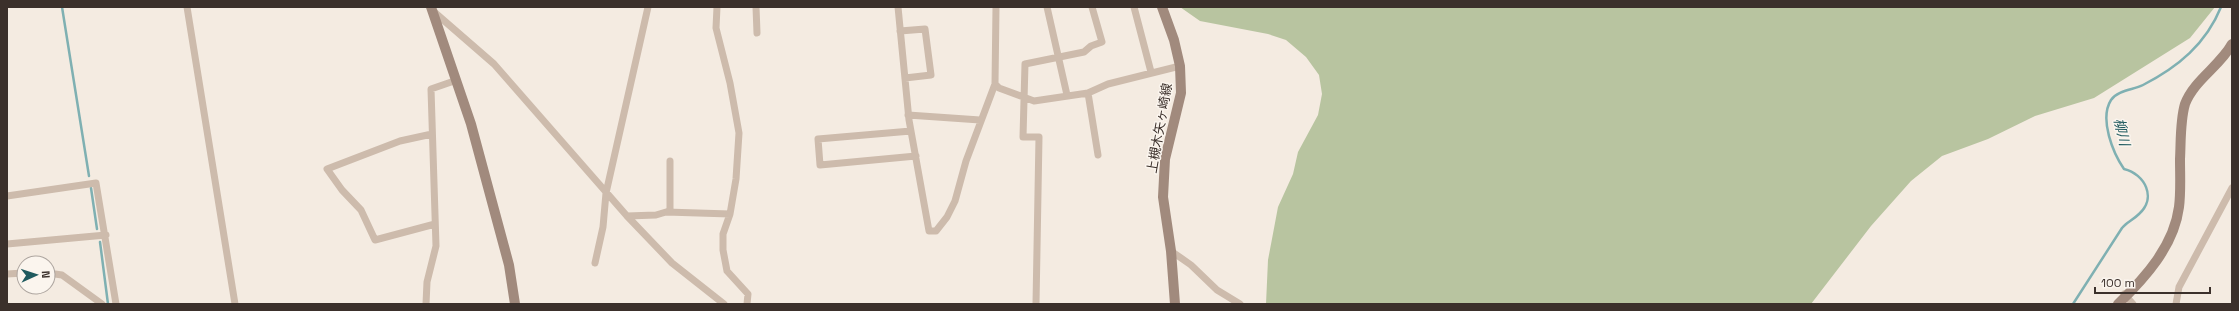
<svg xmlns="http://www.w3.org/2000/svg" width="2239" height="311" font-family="'Space Grotesk','Noto Sans JP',sans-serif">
  <rect width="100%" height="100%" fill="#f4ebe1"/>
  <!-- green -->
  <path fill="#b8c4a0" d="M1180,7H2215L2190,38L2094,98L2035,116L1988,139L1942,156L1911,181L1871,226L1811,304H1266L1268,260L1278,207L1293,174L1298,152L1318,115L1322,94L1319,75L1306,57L1286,40L1268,34L1200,21Z"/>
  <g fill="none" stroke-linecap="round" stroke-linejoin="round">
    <!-- stream -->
    <path stroke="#7fb0b2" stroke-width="2.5" d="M62,7L89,176
      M91,188L97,229
      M100,242L108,304
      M2073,304L2122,228C2127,222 2133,220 2139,214C2157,198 2145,174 2124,169C2113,153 2099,119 2111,100C2118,90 2133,90 2143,85C2178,67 2206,44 2221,7"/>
    <!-- street -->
    <path stroke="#cdbbac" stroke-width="7" d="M187,7L235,304
      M717,7L716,28L730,83L739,133L736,179L730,214L723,234V250L727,271L748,294L747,304
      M756,7L757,33
      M898,7L909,120L929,231H936L947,217L955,201L966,161L995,84L996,7
      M1047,7L1067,95
      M1134,7L1151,72
      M433,11L494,64L627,216L672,263L724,304
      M900,31L925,29L931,75L905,78
      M995,84L999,88L1034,101L1088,93L1108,84L1180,66
      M1088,93L1098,155
      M908,115L980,120
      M911,131L818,139L820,165L916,156
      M432,134L400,141L327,169L342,190L361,210L375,240L435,224
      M670,161V212
      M7,196L96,183L116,304
      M627,216L656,215L666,212L730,214
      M7,244L106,235
      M1171,251L1191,265L1217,290L1240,304
      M595,263L603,227L606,193L648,7
      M48,273L62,275L102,304
      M7,274L24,273
      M2124,294L2133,304
      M426,304L427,282L436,246L431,89L457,80
      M1036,304L1039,137H1023L1025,64L1084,52L1091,46L1102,42L1092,7
      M2176,304L2179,287L2232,188"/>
    <!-- secondary -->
    <path stroke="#a18a7d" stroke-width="10" d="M431,7L471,124L509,265L515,304
      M1162,7L1174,40L1180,66L1181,93L1165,159L1163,197L1171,251L1175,304
      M2118,304C2145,278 2174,246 2179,207C2181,192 2180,175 2180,159C2181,141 2180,121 2185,104C2194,80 2220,66 2232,44"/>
  </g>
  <g text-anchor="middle" stroke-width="3" stroke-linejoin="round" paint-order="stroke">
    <!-- street labels -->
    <g font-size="13" fill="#3b302b" stroke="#fbf5ee">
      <text transform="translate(1159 128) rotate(-80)" y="5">上槻木矢ヶ崎線</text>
    </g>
    <!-- water labels -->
    <g font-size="14" font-style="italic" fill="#1f5a5e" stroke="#fbf5ee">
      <text transform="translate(2122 132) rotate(77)" y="5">柳川</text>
    </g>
  </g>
  <!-- border -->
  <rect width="2239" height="311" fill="none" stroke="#3b302b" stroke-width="16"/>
  <!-- north arrow -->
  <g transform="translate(36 275) rotate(87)"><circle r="19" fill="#fbf5ee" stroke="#aea6a0"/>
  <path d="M0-3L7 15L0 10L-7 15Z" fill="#1f5a5e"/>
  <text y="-6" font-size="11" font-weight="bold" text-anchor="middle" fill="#3b302b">N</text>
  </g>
  <!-- scale -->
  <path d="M2095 287v6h115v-6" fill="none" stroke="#3b302b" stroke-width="2"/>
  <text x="2101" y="287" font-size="12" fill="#3b302b" stroke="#fbf5ee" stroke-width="3" paint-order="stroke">100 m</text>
</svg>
